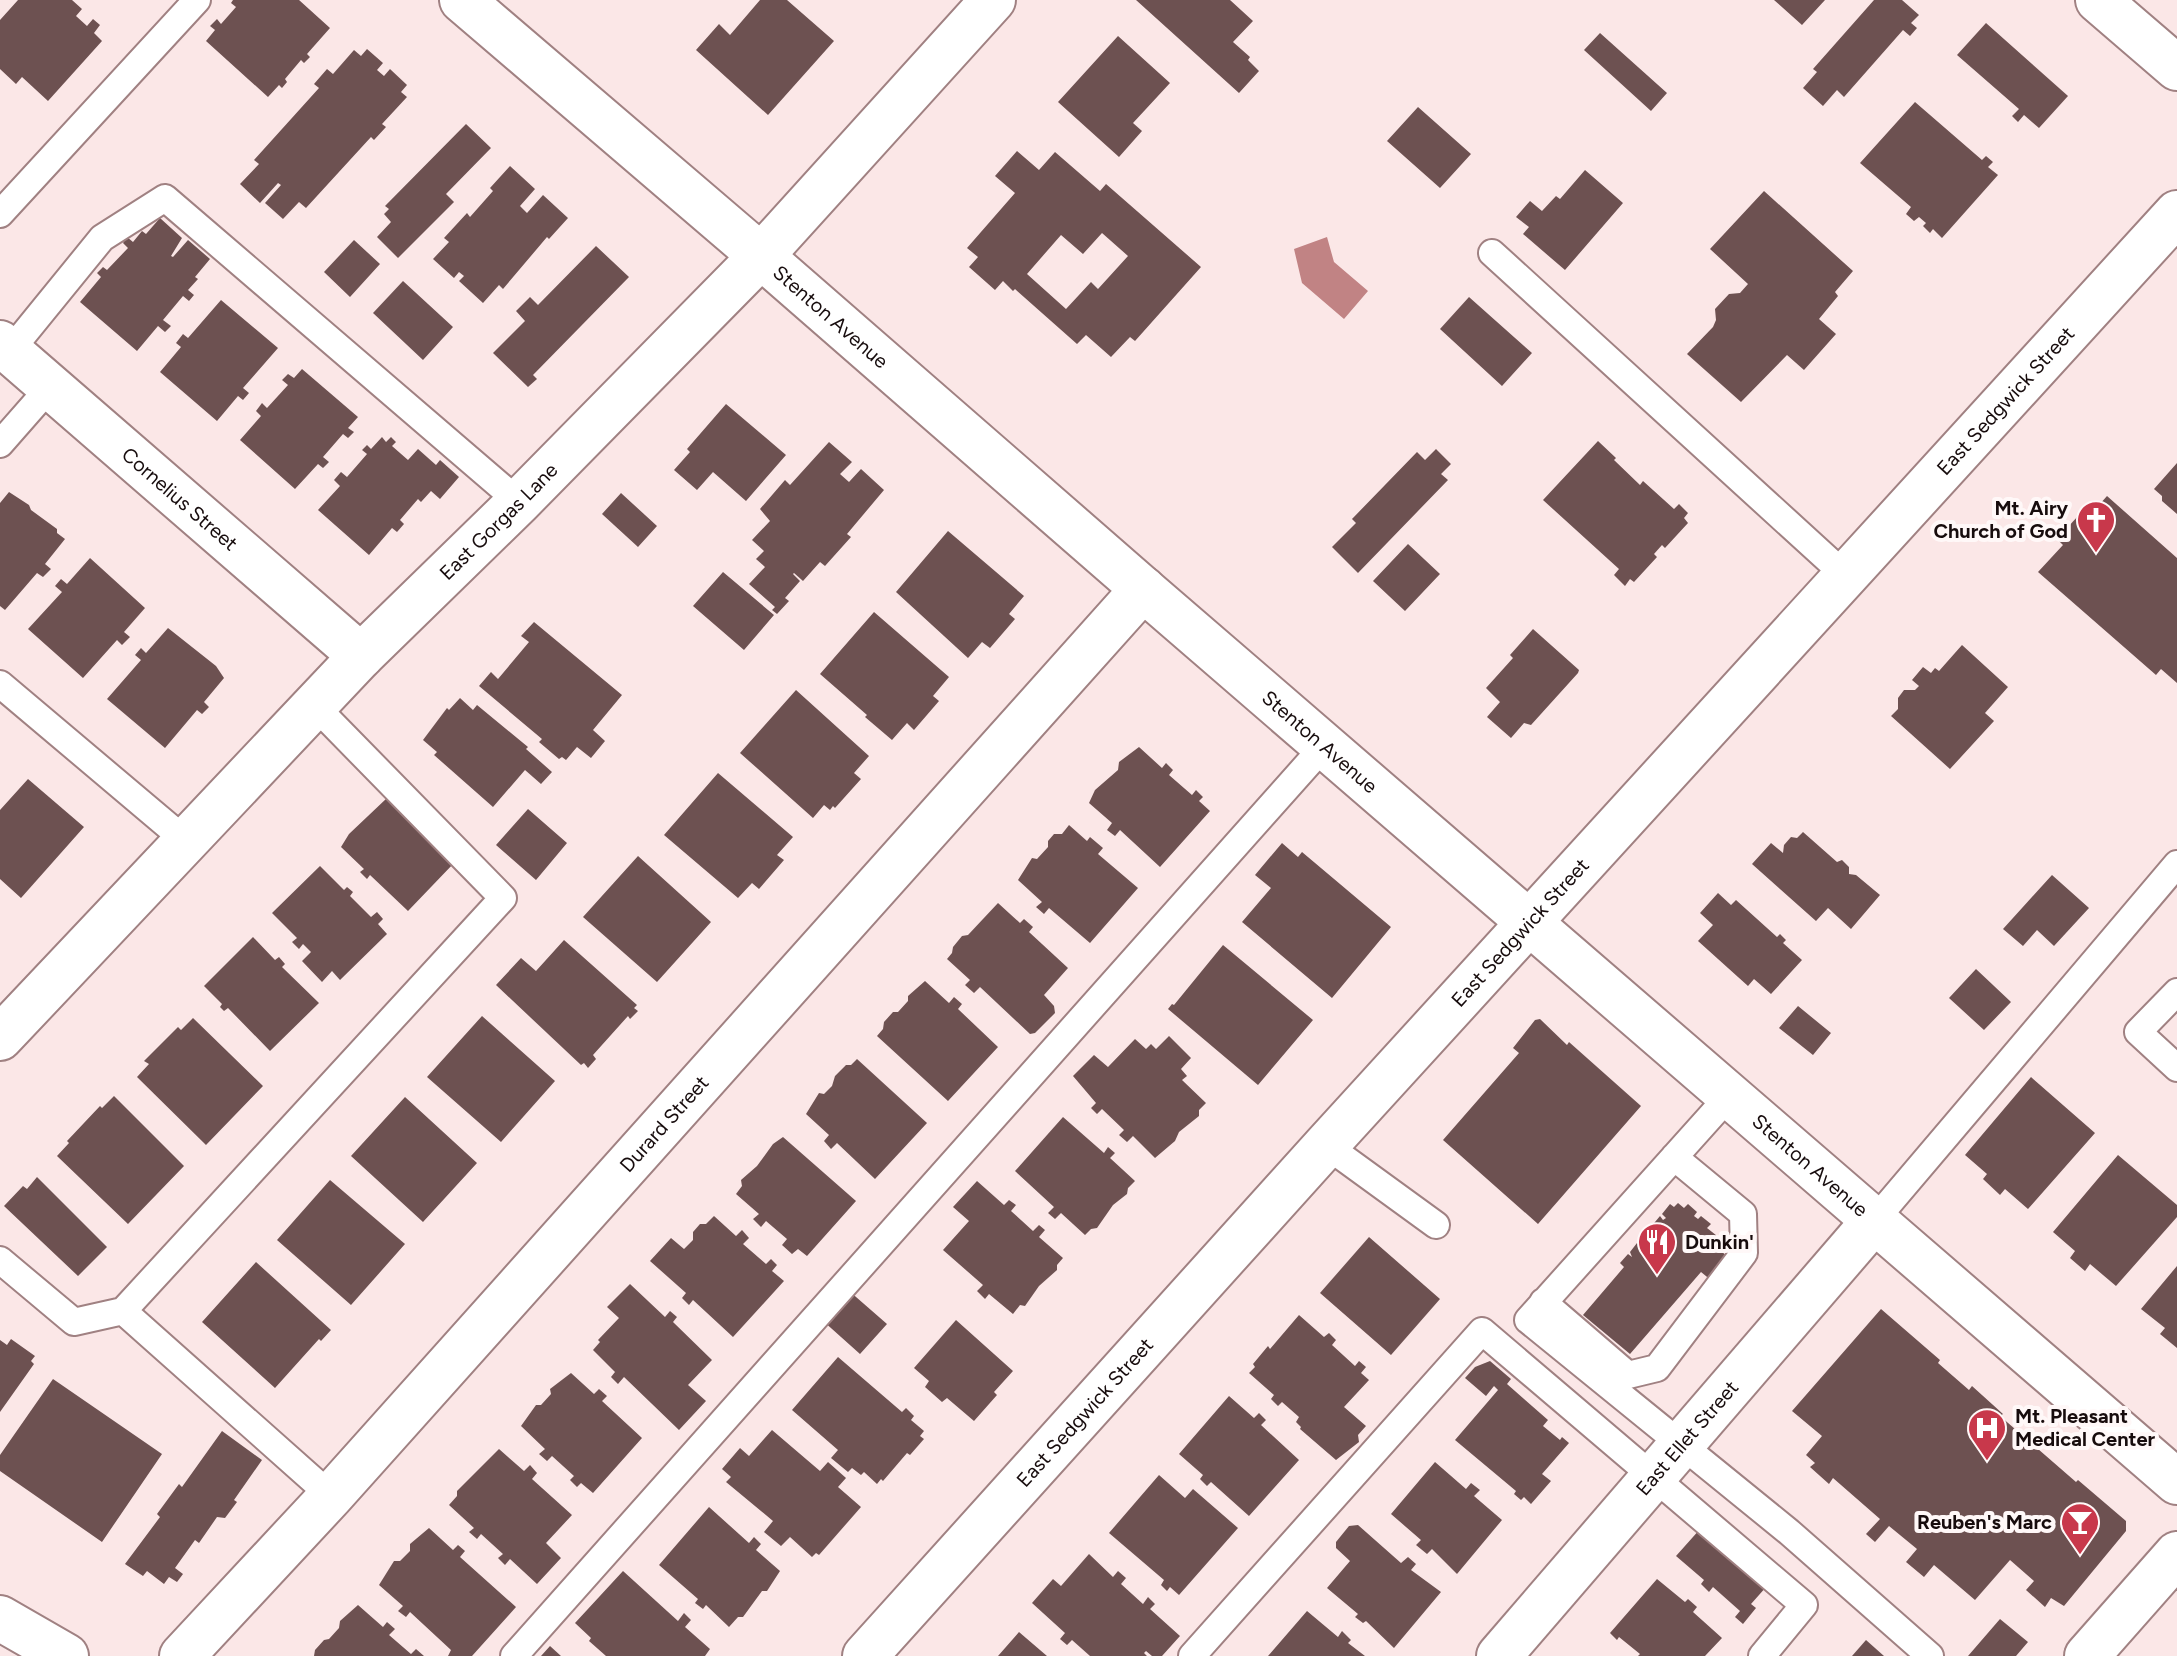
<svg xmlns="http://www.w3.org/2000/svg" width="2177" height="1656" font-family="Figtree,sans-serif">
  <rect width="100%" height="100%" fill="#fbe7e7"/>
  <!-- water -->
  <path fill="#c18384" d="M1327,237L1334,262L1368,291L1344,319L1302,283L1294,249Z"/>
  <!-- building -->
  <path fill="#6d5151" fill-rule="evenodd" d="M18,0H72L82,9L76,16L87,26L93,19L100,25L94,33L102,41L48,101L22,77L16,84L0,69V20Z
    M233,0H299L330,28L307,54L310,57L304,63L301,60L285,79L287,82L282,88L279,85L268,97L206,41L215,30L210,26L217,19L221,24L236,7L231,3Z
    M760,0H787L834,41L768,115L696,50L719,24L730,35Z
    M1136,0H1230L1253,21L1233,42L1250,57L1248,60L1259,71L1239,93Z
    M1774,0H1825L1802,25Z
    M1874,0H1902L1919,15L1911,23L1917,28L1910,36L1903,30L1844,97L1837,90L1823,106L1803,88L1817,72L1813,69Z
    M1986,23L2068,96L2039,128L2024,115L2018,122L2012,116L2019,109L1957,55Z
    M1600,33L1667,93L1651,111L1584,50Z
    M1118,36L1170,83L1133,123L1142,131L1119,157L1058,102Z
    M367,49L383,63L377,70L384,76L390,69L407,85L401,92L407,97L382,124L386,127L374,140L371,137L306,208L299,202L283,219L265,203L281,185L278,183L260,203L240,184L259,164L254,160L319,88L314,84L327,69L333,74L354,50L361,56Z
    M1915,102L1982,160L1986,156L1993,162L1988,167L1998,175L1942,238L1933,229L1930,233L1923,226L1926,223L1919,217L1914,221L1906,214L1911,207L1860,163Z
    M1418,107L1471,154L1440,188L1387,141Z
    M466,124L491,148L446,194L454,202L398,258L377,237L391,222L384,214L389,209L385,206Z
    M1017,151L1039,170L1055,152L1100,191L1106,184L1201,267L1135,341L1130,337L1111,357L1086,335L1077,344L1015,289L1013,291L1003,281L995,290L969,267L978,257L967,248L1015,193L995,176ZM1102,233L1128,256L1098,289L1091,282L1066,309L1027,274L1061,235L1083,254Z
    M510,166L535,189L520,206L527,213L543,195L568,218L549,239L547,237L503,289L499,285L483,303L459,281L464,276L459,272L454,278L433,259L449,242L444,238L467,213L470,217L493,191L490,188Z
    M1585,170L1623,203L1565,270L1523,234L1529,227L1516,217L1530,201L1542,211L1556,196L1560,199Z
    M1764,191L1853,271L1835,292L1838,296L1819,319L1836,334L1804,370L1787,355L1741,402L1687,354L1713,327L1716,320L1715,309L1729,294L1740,293L1748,284L1710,249Z
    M160,218L182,238L171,256L173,257L188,240L210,259L195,277L198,279L188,290L194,295L189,301L183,296L163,320L171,326L165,332L158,326L137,351L80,302L101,277L97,273L103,267L107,270L128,248L123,243L127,237L133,242L142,231L146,234Z
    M354,240L380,264L350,297L324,272Z
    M596,246L629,277L533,375L537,379L528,387L493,353L525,321L516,311L530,297L538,305Z
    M403,281L453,327L423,360L373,313Z
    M1469,297L1532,353L1502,386L1440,329Z
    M221,300L278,348L243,388L249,393L243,400L238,396L217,421L160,372L181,347L176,343L183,334L188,338Z
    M302,369L358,417L348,428L354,432L348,438L343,434L323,457L329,462L323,468L318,464L295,489L240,440L261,416L256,411L262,403L267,408L288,385L282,380L288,374L294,378Z
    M726,404L786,455L746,501L713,472L697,490L674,470L690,452L687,449Z
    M382,437L386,442L391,437L396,442L392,446L408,460L418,449L436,465L440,460L459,477L440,499L431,491L421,502L418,499L400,520L404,524L397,532L392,528L369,555L318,510L340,486L334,480L341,472L347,477L367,454L362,450L367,445L371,449Z
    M1598,441L1616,458L1614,460L1640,485L1643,481L1674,509L1679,504L1688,513L1684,518L1688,523L1665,548L1662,545L1654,554L1657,557L1634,582L1630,579L1625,586L1614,575L1619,569L1543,500Z
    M829,442L852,462L840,474L849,482L861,469L884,490L847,534L851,537L825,566L820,562L803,581L794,573L793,574L800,581L785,598L789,601L777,614L772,610L775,607L749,584L765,567L756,559L764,551L752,540L770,521L760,509L785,480L790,485Z
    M1436,449L1451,464L1441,474L1448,480L1358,573L1332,547L1356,523L1352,519L1417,452L1425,460Z
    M2177,463V514L2162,501V496L2154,489Z
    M9,492L29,505L31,510L57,529V533L65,539L45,564L51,569L43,577L37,573L5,610L0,606V503Z
    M621,493L657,526L638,547L602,514Z
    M2107,496L2177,558V683L2161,669L2156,675L2038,572L2063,545L2057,539L2078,516L2084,522Z
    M948,531L1024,596L1009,614L1015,619L990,648L982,642L968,658L896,592Z
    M1408,544L1440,574L1405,611L1373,581Z
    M90,558L145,608L124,632L130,637L122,645L117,640L83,678L28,629L62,592L55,586L61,579L67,584Z
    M723,572L774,615L744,650L693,606Z
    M874,612L949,677L933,696L939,701L914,730L907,723L892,740L865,717L867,715L820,674Z
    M534,622L622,695L593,730L605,741L591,758L577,747L566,760L562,757L559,759L539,742L542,739L479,686L491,672L498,679L529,642L521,636Z
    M168,628L216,666L224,678L204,702L209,707L202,714L197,710L165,748L107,699L141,660L135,655L141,648L146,653Z
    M1533,629L1579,670L1578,673L1531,725L1524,723L1511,738L1487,717L1500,702L1486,688L1513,658L1510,655Z
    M1962,645L2008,687L1985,713L1994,721L1950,769L1891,716L1898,709V698L1904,690H1915L1919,686L1912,680L1923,667L1931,673L1935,668L1939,671Z
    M796,690L869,756L854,773L861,779L835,808L833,806L830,810L824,805L813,818L740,753Z
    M460,698L473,710L477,705L528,747L526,749L552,772L541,784L525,770L493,807L434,755L437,752L423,740L447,708L449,710Z
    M1139,747L1162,768L1166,763L1173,770L1169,775L1192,795L1196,790L1203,797L1199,801L1210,811L1160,867L1120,830L1115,836L1107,830L1112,823L1089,803L1095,790L1118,770L1119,762Z
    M718,773L793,837L777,855L784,860L759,889L752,883L738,898L664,835Z
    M28,779L84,827L21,898L0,879V810Z
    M387,798L455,862L408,911L370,875L367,879L360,872L364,869L341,847L349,834Z
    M528,809L567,843L536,880L496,845Z
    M1069,825L1087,841L1090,837L1103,848L1098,854L1138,888L1090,943L1049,908L1044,914L1036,907L1042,902L1018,880L1032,858L1037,859L1048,847V841L1054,834H1062Z
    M1803,832L1837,862L1842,860L1849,867V874L1856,875L1880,895L1851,929L1828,908L1816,921L1752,864L1771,843L1783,853L1784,845L1791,837L1797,838Z
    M1282,843L1298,857L1302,852L1391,927L1332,998L1242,922L1271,888L1255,875Z
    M638,856L711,922L657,982L583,917Z
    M320,866L344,890L347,887L353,892L350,896L371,917L377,912L383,919L378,924L387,934L340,980L332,971L322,982L302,961L311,952L303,944L299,949L292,942L297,938L272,913Z
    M2052,875L2089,908L2054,946L2037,930L2023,946L2003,929Z
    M1718,893L1731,905L1736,900L1777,937L1780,934L1786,940L1783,943L1802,960L1771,994L1754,979L1748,986L1698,941L1713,925L1700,913Z
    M998,903L1020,923L1024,919L1033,927L1029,932L1068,968L1044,995L1054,1006L1055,1013L1035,1033L1030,1034L980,987L974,993L965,985L970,980L947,959L952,953L953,947L962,936L968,935Z
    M253,937L275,960L279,957L285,964L282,967L319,1003L270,1051L228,1008L224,1011L220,1007L222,1004L204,986Z
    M564,940L637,1005L634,1008L638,1011L630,1019L628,1016L593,1055L596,1059L588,1068L584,1063L581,1065L496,985L521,958L536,971Z
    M1223,945L1313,1020L1258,1085L1168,1009L1172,1004L1174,1005Z
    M1976,969L2011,1002L1984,1030L1949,998Z
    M925,981L949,1003L954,997L962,1004L958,1009L998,1047L948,1101L877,1036L883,1029L884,1022L893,1012H898L908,1001V996Z
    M1798,1006L1831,1033L1813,1055L1779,1028Z
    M482,1016L555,1081L501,1142L427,1077Z
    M193,1018L263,1086L206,1145L137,1077L149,1064L144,1061L178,1027L181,1030Z
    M1540,1019L1567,1045L1569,1042L1641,1106L1538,1224L1443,1140L1519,1053L1513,1048L1535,1020Z
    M1169,1036L1191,1058L1181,1069L1187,1076L1182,1080L1206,1103L1199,1110V1116L1179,1132L1175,1141L1155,1158L1133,1136L1127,1142L1119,1135L1124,1130L1102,1109L1097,1114L1091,1108L1096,1103L1073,1076L1094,1055L1108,1067L1135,1039L1146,1049L1151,1044L1156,1049Z
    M857,1059L927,1123L875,1179L837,1143L831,1149L824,1141L829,1135L806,1114L819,1093L824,1094L832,1086L835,1076L846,1065H851Z
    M2031,1077L2095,1133L2028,1209L2005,1189L2000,1195L1983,1179L1987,1174L1965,1155Z
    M114,1096L184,1166L128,1224L57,1156L69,1143L67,1141L100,1106L102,1108Z
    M405,1097L477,1163L423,1222L351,1156Z
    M1063,1117L1104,1153L1108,1147L1115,1153L1110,1158L1135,1181L1128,1188L1127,1194L1113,1205L1097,1228L1091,1229L1085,1235L1061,1213L1055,1219L1048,1213L1054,1207L1015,1171Z
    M783,1137L856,1201L807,1256L798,1249L792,1254L782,1245L787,1239L766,1221L761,1227L753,1219L759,1214L736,1194L742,1186L741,1180L757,1166L773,1144Z
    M2118,1155L2177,1205V1217L2116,1286L2090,1264L2085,1271L2070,1258L2075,1251L2053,1232Z
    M37,1177L107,1247L78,1276L4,1206L23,1186L27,1189Z
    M330,1180L405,1244L351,1305L277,1240Z
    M977,1181L1004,1205L1009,1200L1016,1205L1011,1211L1033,1231L1039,1225L1045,1230L1039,1237L1063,1258L1057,1265V1270L1039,1286L1025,1306L1020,1305L1013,1314L989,1294L985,1299L977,1291L983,1285L943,1250L969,1221L953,1207Z
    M1678,1203L1684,1208L1688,1204L1697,1212L1694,1216L1698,1219L1701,1216L1711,1224L1707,1228L1726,1243L1720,1250L1731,1260L1712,1281L1701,1272L1630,1354L1583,1315L1624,1267L1620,1263L1628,1254L1632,1257L1630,1252L1637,1243L1642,1246L1643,1244L1640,1242L1649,1232L1652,1234L1655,1230L1650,1228L1660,1216L1663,1220L1666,1218L1662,1214L1670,1204L1674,1207Z
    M714,1216L736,1236L742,1230L749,1238L743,1244L766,1264L771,1259L777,1265L772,1271L784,1281L733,1337L693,1300L689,1305L682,1298L686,1293L650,1261L671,1238L684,1249L693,1240V1232L700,1224H706Z
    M1369,1237L1440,1299L1391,1355L1320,1293Z
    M256,1262L331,1330L321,1341L319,1339L275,1388L202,1322Z
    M2177,1266V1348L2160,1334L2165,1328L2141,1309Z
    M630,1284L665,1317L670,1311L677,1317L673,1322L712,1360L688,1385L706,1401L679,1430L624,1377L618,1384L611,1377L615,1372L593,1350L600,1342L598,1340L619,1318L607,1307Z
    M848,1290L887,1324L860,1354L822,1320Z
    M1881,1309L1940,1360L1938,1363L1969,1390L1972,1386L2003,1414L2000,1416L2076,1482L2078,1480L2126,1521V1531L2064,1606L2051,1598L2045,1607L2026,1590L2034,1581L2010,1560L1975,1600L1934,1565L1924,1577L1906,1562L1917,1549L1889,1526L1875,1542L1866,1534L1880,1519L1833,1478L1829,1484L1810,1467L1815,1463L1806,1455L1822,1436L1792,1411Z
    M1299,1315L1324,1337L1329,1333L1336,1340L1332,1345L1355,1366L1359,1361L1366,1367L1361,1373L1369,1380L1344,1407L1366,1426L1358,1435L1359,1442L1336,1460L1300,1429L1301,1427L1296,1422L1299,1417L1282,1402L1278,1406L1271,1399L1274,1395L1249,1373L1255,1367L1253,1364L1268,1346L1270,1349Z
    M956,1320L1013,1371L994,1392L997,1395L974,1421L947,1398L942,1402L925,1387L929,1381L914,1368Z
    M11,1339L35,1356L31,1361L34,1364L0,1412V1340L7,1345Z
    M838,1357L902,1412L906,1408L914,1416L911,1420L924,1431L920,1436L924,1439L910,1455L907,1453L883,1481L881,1479L877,1484L864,1472L861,1475L852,1468L848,1472L831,1458L838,1450L792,1410Z
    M1490,1361L1511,1379L1507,1384L1548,1420L1543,1426L1560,1440L1562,1437L1569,1443L1542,1474L1551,1481L1531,1504L1524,1497L1521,1500L1514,1494L1516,1491L1455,1440L1498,1390L1494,1386L1486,1396L1465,1378L1475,1367Z
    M571,1373L594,1394L599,1389L607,1396L602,1401L642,1438L593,1493L581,1483L577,1487L570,1480L574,1476L552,1456L547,1461L539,1454L545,1449L521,1426L536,1405H541L551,1394L550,1389Z
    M53,1379L162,1454L102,1542L0,1471V1455Z
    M1229,1396L1254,1418L1259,1413L1266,1420L1261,1425L1299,1460L1249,1516L1211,1482L1207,1486L1200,1479L1203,1475L1179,1454Z
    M772,1430L820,1471L828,1462L846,1478L838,1487L861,1507L819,1555L816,1553L812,1557L790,1537L781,1546L764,1532L773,1521L726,1482L731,1477L722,1469L740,1448L749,1456Z
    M222,1431L262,1460L234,1500L237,1502L225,1518L217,1517L199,1543L195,1540L175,1568L183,1574L177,1582L169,1577L164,1584L147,1571L143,1576L125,1564L160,1517L157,1514L179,1484L182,1487Z
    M499,1449L524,1471L530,1465L537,1473L532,1479L572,1515L546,1543L561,1558L537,1584L510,1559L505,1565L498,1558L503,1554L481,1534L477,1539L469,1532L474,1528L449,1505L457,1496V1491Z
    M1435,1462L1466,1489L1471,1483L1480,1490L1474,1496L1502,1520L1457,1574L1432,1549L1427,1554L1416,1545L1421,1540L1391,1514Z
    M1159,1475L1185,1498L1193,1489L1238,1528L1179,1595L1170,1587L1167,1591L1161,1585L1164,1580L1109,1533Z
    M709,1507L749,1543L754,1537L761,1544L756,1550L780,1571L767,1591H762L743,1617H738L729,1627L706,1605L703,1609L695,1603L698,1599L659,1565Z
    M1358,1525L1401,1563L1408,1557L1416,1564L1411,1570L1441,1592L1394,1648L1366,1621L1363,1623L1355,1617L1358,1614L1327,1588L1350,1561L1336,1548V1542L1349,1526Z
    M429,1528L453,1550L458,1545L465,1551L460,1557L516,1607L472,1656H448L451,1650L410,1612L406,1617L398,1611L403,1606L379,1585L394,1561H400L410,1551V1544Z
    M1701,1528L1767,1586L1751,1604L1756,1608L1743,1624L1735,1617L1740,1611L1713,1587L1709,1592L1701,1584L1704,1580L1676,1556Z
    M1089,1554L1113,1577L1118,1571L1126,1578L1121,1584L1143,1604L1148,1597L1155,1604L1150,1609L1180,1636L1162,1656H1152L1146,1651L1144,1653L1147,1656H1090L1072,1640L1067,1645L1060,1639L1065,1633L1032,1603L1053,1579L1061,1586Z
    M623,1571L678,1621L684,1613L691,1620L685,1627L710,1649L705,1656H606L589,1641L591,1638L575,1623Z
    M1657,1579L1685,1602L1688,1599L1697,1607L1693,1612L1722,1638L1705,1656H1638L1640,1654L1619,1637L1617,1640L1610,1633Z
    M358,1605L383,1627L387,1622L395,1629L389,1635L411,1654L416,1649L424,1656H314L315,1650L324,1640L329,1639L339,1628L340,1621Z
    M1307,1611L1338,1637L1342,1631L1351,1640L1348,1643L1365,1656H1268Z
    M2000,1619L2028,1642L2016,1656H1968Z
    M1019,1632L1047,1656H998Z
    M1866,1640L1884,1656H1852Z
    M550,1646L561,1656H541Z"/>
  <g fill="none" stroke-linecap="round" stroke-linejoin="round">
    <defs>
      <path id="service" d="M0,214L197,0
        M1492,253L1846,576
        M10,351L102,238L165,198L519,502
        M0,444L50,387
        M0,684L186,841
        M315,706L503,898L123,1311L331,1496
        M2177,992L2138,1032L2177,1068
        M1729,1096L1528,1320L1789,1532L1930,1656
        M1326,1145L1436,1225
        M1874,1221L2177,864
        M0,1260L74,1322L123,1311
        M1543,1302L1628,1375L1657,1368L1744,1253L1743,1214L1674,1157
        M514,1656L1325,745
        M1192,1656L1482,1331L1804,1605L1762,1656"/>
      <g id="minor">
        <path d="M2098,0L2177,68"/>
        <path id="s1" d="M0,343L361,656"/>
        <path id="s2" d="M0,1038L361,656L519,502L761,256L993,0"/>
        <path d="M0,1618L66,1656"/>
        <path id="s3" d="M182,1656L331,1496L1143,589"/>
        <path id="s4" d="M865,1656L1326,1145L2177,213"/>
        <path id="s5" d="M1499,1656L1874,1221"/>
        <path d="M2087,1656L2177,1554"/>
      </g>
      <g id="primary">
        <path id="s6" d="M462,0L761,256L1143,589L2177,1482"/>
      </g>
    </defs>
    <!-- service casing -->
    <use href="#service" stroke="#a08182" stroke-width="30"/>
    <!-- minor casing -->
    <use href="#minor" stroke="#a08182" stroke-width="48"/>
    <!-- primary casing -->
    <use href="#primary" stroke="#a08182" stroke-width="48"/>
    <!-- service -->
    <use href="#service" stroke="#fff" stroke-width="26"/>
    <!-- minor -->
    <use href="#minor" stroke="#fff" stroke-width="44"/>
    <!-- primary -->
    <use href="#primary" stroke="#fff" stroke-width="44"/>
  </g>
  <!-- icons -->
  <defs>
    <symbol id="church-pin" viewBox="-11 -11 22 30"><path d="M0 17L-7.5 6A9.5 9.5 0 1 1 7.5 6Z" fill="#c8384b" stroke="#fff8f8"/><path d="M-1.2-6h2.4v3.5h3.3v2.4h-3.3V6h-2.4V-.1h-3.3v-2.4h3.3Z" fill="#fff"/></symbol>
    <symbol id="restaurant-pin" viewBox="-11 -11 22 30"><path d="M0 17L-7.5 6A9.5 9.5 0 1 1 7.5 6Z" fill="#c8384b" stroke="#fff8f8"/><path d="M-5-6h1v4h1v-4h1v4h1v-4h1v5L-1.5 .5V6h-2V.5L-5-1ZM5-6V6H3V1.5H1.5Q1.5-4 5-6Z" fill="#fff"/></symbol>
    <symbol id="hospital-pin" viewBox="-11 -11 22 30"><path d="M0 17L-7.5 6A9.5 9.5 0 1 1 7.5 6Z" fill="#c8384b" stroke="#fff8f8"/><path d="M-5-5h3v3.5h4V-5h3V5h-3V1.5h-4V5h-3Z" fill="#fff"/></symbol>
    <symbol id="bar-pin" viewBox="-11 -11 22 30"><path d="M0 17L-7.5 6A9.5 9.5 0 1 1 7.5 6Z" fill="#c8384b" stroke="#fff8f8"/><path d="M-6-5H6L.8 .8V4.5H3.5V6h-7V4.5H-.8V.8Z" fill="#fff"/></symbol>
  </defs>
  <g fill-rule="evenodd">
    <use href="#church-pin" x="2074" y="498" width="44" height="60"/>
    <use href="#restaurant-pin" x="1635" y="1220" width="44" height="60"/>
    <use href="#hospital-pin" x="1965" y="1406" width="44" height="60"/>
    <use href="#bar-pin" x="2058" y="1500" width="44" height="60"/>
  </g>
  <g text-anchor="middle" stroke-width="8" stroke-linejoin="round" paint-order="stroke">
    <!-- street labels -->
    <g font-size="20" fill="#170c0d" stroke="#fff8f8">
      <text dy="7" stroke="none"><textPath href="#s6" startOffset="486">Stenton Avenue</textPath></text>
      <text dy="7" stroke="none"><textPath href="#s4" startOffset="1696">East Sedgwick Street</textPath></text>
      <text dy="7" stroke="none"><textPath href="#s1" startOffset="238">Cornelius Street</textPath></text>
      <text dy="7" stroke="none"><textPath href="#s2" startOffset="718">East Gorgas Lane</textPath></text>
      <text dy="7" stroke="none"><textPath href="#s6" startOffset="1134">Stenton Avenue</textPath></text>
      <text dy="7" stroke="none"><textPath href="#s4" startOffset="976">East Sedgwick Street</textPath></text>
      <text dy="7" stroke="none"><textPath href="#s3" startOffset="718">Durard Street</textPath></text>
      <text dy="7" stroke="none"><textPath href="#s6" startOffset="1782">Stenton Avenue</textPath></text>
      <text dy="7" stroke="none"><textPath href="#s4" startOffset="328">East Sedgwick Street</textPath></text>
      <text dy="7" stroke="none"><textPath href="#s5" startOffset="288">East Ellet Street</textPath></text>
    </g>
    <!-- poi labels -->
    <g font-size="20" font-weight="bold" fill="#170c0d" stroke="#fff8f8" text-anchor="end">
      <text x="2068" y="515">Mt. Airy<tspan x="2068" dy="23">Church of God</tspan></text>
      <text x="1685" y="1249" text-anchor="start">Dunkin'</text>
      <text x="2015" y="1423" text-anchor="start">Mt. Pleasant<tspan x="2015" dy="23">Medical Center</tspan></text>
      <text x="2052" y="1529">Reuben's Marc</text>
    </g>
  </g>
</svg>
